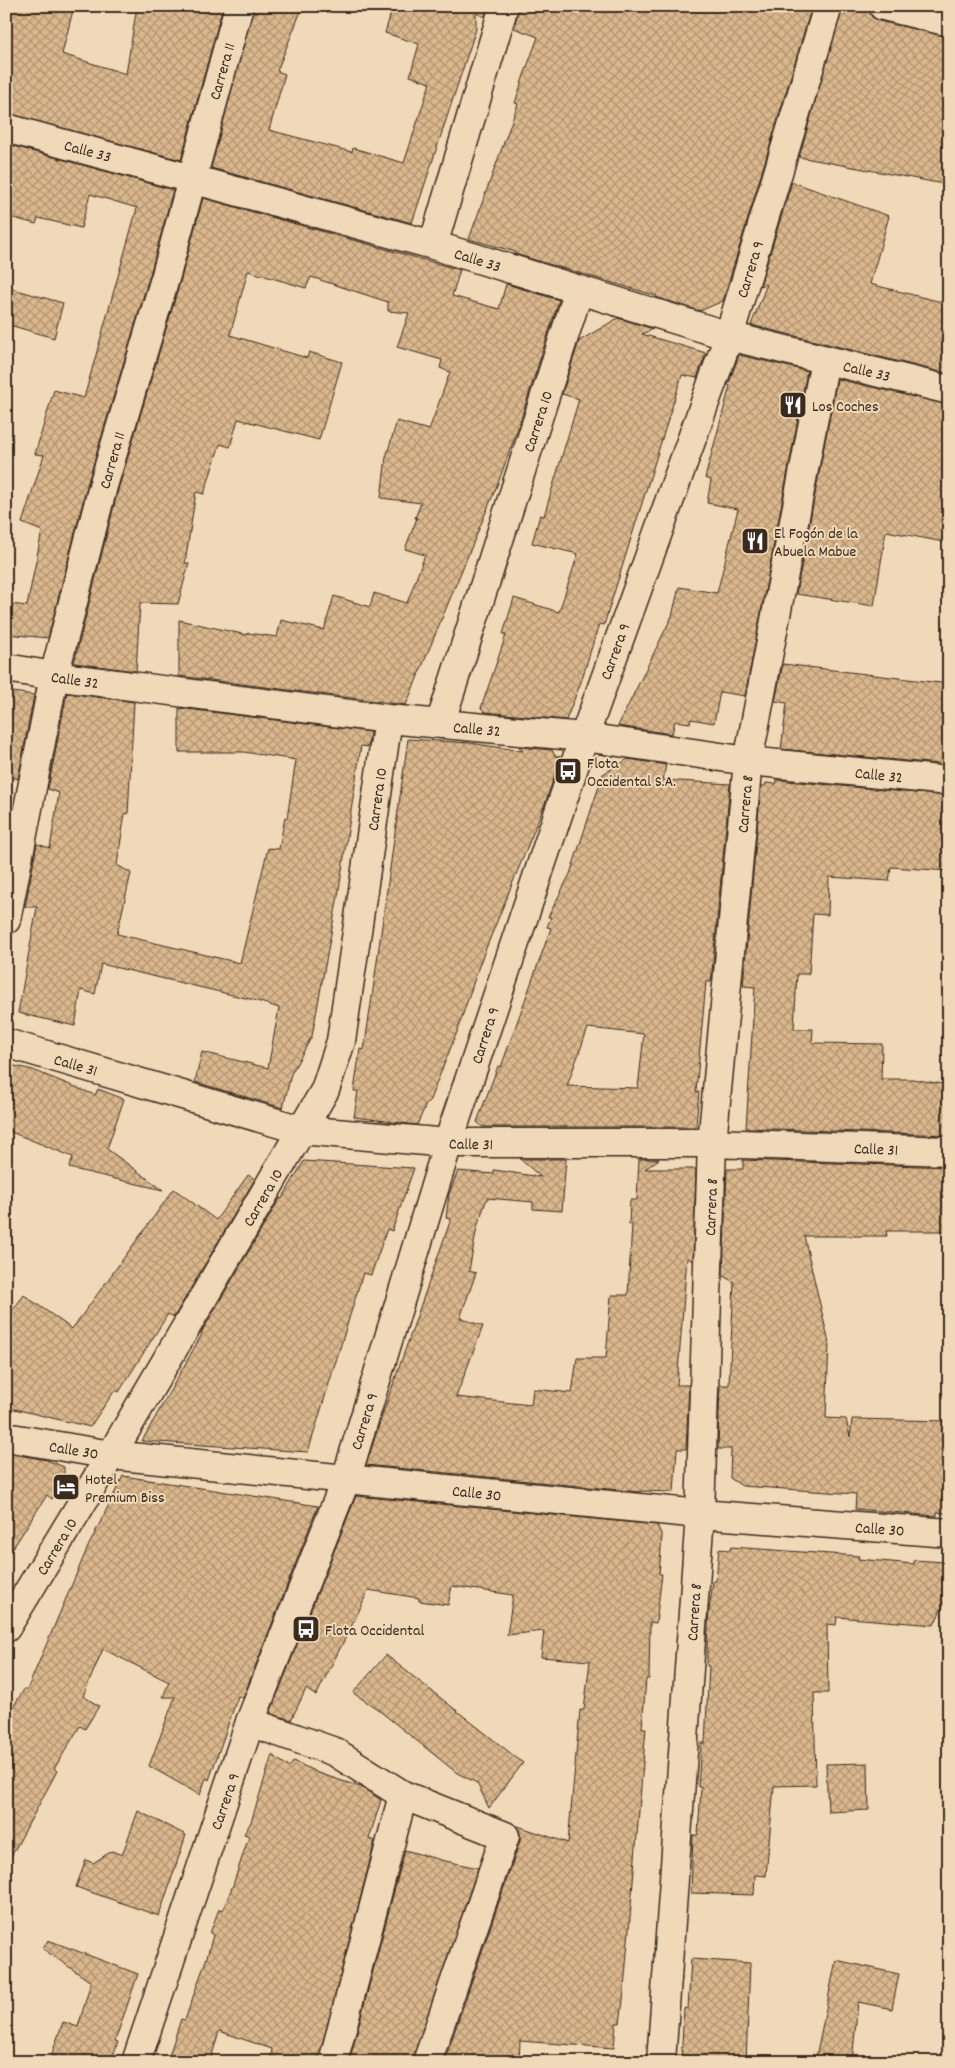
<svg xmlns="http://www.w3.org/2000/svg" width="955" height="2068" font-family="Dekko,sans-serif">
  <defs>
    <pattern id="building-cross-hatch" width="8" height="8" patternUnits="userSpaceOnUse" patternTransform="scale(1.25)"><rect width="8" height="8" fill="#dab78c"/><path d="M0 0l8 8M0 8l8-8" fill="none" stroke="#b29572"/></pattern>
  </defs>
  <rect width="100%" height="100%" fill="#f0d9b8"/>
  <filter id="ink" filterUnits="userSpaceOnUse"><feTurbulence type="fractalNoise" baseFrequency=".02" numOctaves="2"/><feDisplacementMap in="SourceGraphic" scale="10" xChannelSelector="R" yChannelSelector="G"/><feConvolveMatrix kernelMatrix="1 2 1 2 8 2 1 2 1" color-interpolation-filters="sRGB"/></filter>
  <g filter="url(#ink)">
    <!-- building -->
    <path fill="url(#building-cross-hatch)" stroke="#3b2a1e" fill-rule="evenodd" d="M6,6H74L62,54L126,74L137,6H223L181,160L6,113Z
      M254,6H303L277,71L285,74L269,130L352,152L353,148L404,163L430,83L410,76L419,44L385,33L393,6H488L485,17L476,13V29L412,223L211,168Z
      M519,6H812L723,301L700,311L656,297L657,296L515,254L516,252L469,239L510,126L518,104L515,103L524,75L538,37L514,28Z
      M843,6H868L872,17L879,21L949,37V185L799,157Z
      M6,144L173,190L151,271L88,482L48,638L6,634L11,604L27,606L42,531L22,523L44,455L35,454L54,390L84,398L137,208L90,194L81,228L38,218L36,224L6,216Z
      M792,182L889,216L870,284L949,304V374L751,325L767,284L760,286Z
      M203,198L460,270L452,296L499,309L506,284L559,300L519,425L498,483L406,705L179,676V620L247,635L248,633L277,637L281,620L324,630L334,596L370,607L374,593L407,603L425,555L405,549L417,518H415L421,503L381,498L386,457L397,421L429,430L450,372L440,368L442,360L397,347L409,313L388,311V302L311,277L306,288L248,271L230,335L307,358L309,352L342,362L319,440L238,419L230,447L220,444L204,494L196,492L185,563H189L178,604L140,603L136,671L74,663L118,490L181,279Z
      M6,287L63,303L54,338L6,324Z
      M618,318L653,329L642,334L706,353L697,378L682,375L604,625L599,624L581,682L566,720L485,712L481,708L506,635L503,634L514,598L559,612L578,554L532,543L540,515L544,516L579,399L562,394L579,341Z
      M739,355L807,371L745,696L720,692L714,723L691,719L690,723L675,721L672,734L618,726L672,616L679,587L717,593L738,509L707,503L711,480L705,478L730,386L728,385Z
      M837,379L949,405V543L886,531L874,606L796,594Z
      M783,664L949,684V765L781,749L787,703L775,701Z
      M6,691L34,695L18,779L6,775Z
      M67,693L134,702L128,814L125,813L117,865L131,873L117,934L240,963L268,848L279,849L285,817L287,818L296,760L244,752H179V708L370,732L368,747L361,746L338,896L312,1036L291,1074L283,1108L195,1082L202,1052L268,1068L279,1008L254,1000L101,964L95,994L81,990L75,1026L18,1013L37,907H25L37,844L50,848L59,793L48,789Z
      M408,739L470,743L523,751L519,747L552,750L555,756L561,757L546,801L480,963L457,1032L429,1102H427L417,1125L354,1117L358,1091H354L360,1049L364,1050L372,997Z
      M628,759L666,765L663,780L730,784L711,982H706L696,1092H699L696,1127H483L477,1122L498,1066L501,1067L551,928L547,927L551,917H548L570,874L603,774ZM588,1028L644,1034L638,1088L567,1086Z
      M777,780L949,796V871L891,867L889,881L829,877L828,915L813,914L809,974H797L794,1029H813L812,1043L882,1044L881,1079H912L949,1085V1135L746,1128L755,987L743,986L761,786H765L766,783L776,784Z
      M6,1064L33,1070L95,1095L98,1089L124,1099L107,1149L163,1190L69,1168L73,1157L6,1130Z
      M520,1159H566L562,1211L533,1209V1202L487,1198L477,1227L469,1271L476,1273L460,1318L483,1326L456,1397L531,1405L533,1389L572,1393L577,1358H606L611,1295H628L632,1224H629L630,1200H637L639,1159H659L645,1169H696L693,1261L687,1258L677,1385H689L686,1449H677L674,1492L640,1491V1492L366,1465L382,1416L451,1219L446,1218L449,1194L458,1171L494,1174V1170L541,1177Z
      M743,1160L949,1167V1231H886L887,1236H804L829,1343L826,1418L846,1419L850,1437L852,1419L948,1421L943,1460L949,1461V1514L937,1512V1516L855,1509L856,1494L742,1486L730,1478L731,1449H718L720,1385H729L734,1282L723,1276L727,1169H743Z
      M304,1161L414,1168L392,1231L387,1229L371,1275L363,1273L308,1452L142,1441L202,1334L201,1333L280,1198L282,1199Z
      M248,1175L255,1179L174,1317L168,1314L119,1392L115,1390L90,1427L6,1407V1319L24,1295L72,1329L174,1189L216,1220Z
      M6,1453L47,1460L64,1467V1479L52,1499L47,1495L6,1559Z
      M123,1476L318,1506L243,1698L238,1696L209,1780L206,1778L200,1795L149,1766L175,1697H163L169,1682L103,1649L83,1696L99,1706L85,1729L80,1726L54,1769L57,1771L6,1866V1718L25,1688L27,1690L87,1549Z
      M356,1496L657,1525L662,1536L659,1574H662L656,1623L650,1622L649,1679H646L642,1728H646L623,2000L620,2023H616L614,2048L520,2041L519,2062H444L520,1841V1833L515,1825L568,1843L580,1710H584L590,1661L541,1657L544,1631L507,1635L513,1595L452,1586L448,1605L419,1601V1598L368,1590L358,1613L316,1696L306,1689L291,1720L270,1713Z
      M731,1547L859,1556L858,1559L914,1564V1560L944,1562V1566H949V1592L934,1625L837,1617L836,1625L827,1624L828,1693H814L816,1785L774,1786L766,1876L755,1875L754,1895L691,1893L693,1835H698L701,1787H698L701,1743H705L709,1666H707V1645L709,1611L713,1581H716L719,1549L730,1550Z
      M386,1655L523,1763L489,1808L477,1783L457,1773L376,1708L353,1693Z
      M272,1755L289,1767L294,1761L318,1773L361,1787L381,1800L369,1839L375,1841L318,2062H270L272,2049L219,2031L210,2062H167L181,2019L185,2020L207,1957L213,1935L210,1933L219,1909L223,1910L233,1885L249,1836L244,1834L251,1822Z
      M868,1763L869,1810L828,1812L826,1764Z
      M138,1811L186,1835L159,1916L76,1887L86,1860L93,1863L112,1851L122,1855Z
      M405,1850L441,1860L478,1868L412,2062H349Z
      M48,1940L138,1974L115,2041L118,2042L111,2062H69L51,2056L63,2022L78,2027L91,1982L43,1949Z
      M691,1959L750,1963L746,2062H681L684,2008L688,2009Z
      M836,1960L899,1974L892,2009L858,2002L852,2062H815Z"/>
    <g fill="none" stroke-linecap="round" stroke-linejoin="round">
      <defs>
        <path id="minor" d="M883,6L949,22
          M6,128L433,245L729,336L949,390
          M433,245L504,6
          M6,668L54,676L388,719L584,737L748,761L949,781
          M440,724L579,290
          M6,920L54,676L103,486L166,275L239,6
          M6,1043L301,1130L448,1143H712L949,1151
          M6,1437L111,1455L346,1479L700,1514L949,1533
          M6,1628L111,1455L325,1090L341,1041L388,719
          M250,1722L335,1752L403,1795L505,1836L427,2062
          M333,2062L403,1795
          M661,2062L700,1514L712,1143L748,761L825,360"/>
        <path id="major" d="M136,2062L250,1722L346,1479L448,1143L584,737L729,336L828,6"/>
      </defs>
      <!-- minor casing -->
      <use href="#minor" stroke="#3b2a1e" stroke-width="31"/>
      <!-- major casing -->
      <use href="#major" stroke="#3b2a1e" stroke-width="31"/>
      <!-- minor -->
      <use href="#minor" stroke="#f0d9b8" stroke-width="28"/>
      <!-- major -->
      <use href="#major" stroke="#f0d9b8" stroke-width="28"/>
    </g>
  </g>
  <!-- icons -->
  <defs>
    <symbol id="restaurant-square" viewBox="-11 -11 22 22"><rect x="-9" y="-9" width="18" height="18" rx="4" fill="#3b2a1e" stroke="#f0d9b8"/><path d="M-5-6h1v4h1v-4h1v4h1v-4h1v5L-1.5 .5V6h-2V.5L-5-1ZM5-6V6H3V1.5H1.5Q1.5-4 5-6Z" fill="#fff"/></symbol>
    <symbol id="bus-square" viewBox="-11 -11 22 22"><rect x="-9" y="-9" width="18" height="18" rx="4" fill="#3b2a1e" stroke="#f0d9b8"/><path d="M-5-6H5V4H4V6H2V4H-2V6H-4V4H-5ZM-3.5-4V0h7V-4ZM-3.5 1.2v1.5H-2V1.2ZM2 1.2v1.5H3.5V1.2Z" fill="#fff"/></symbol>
    <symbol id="hotel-square" viewBox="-11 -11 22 22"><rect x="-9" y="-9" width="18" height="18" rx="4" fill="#3b2a1e" stroke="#f0d9b8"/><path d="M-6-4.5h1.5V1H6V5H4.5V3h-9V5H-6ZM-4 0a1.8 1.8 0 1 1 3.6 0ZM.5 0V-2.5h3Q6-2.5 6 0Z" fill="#fff"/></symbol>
  </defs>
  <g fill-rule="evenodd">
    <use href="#restaurant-square" x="777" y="389" width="32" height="32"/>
    <use href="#restaurant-square" x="739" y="525" width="32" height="32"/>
    <use href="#bus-square" x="552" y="755" width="32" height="32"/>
    <use href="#hotel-square" x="50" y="1471" width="32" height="32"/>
    <use href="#bus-square" x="290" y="1613" width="32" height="32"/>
  </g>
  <g text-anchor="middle" stroke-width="4" stroke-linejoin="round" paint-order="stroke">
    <!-- street labels -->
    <g font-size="16" fill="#3b2a1e" stroke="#f0d9b8">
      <text transform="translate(221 71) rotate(-74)" y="6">Carrera 11</text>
      <text transform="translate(88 150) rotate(15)" y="6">Calle 33</text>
      <text transform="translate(478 259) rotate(17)" y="6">Calle 33</text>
      <text transform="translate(749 269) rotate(-73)" y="6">Carrera 9</text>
      <text transform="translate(867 370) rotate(13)" y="6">Calle 33</text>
      <text transform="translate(537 421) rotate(-72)" y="6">Carrera 10</text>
      <text transform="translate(111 460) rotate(-74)" y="6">Carrera 11</text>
      <text transform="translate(614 651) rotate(-70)" y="6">Carrera 9</text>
      <text transform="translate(75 679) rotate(8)" y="6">Calle 32</text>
      <text transform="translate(477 728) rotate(5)" y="6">Calle 32</text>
      <text transform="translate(879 774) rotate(6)" y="6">Calle 32</text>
      <text transform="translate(376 799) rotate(-82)" y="6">Carrera 10</text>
      <text transform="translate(744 804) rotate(-85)" y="6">Carrera 8</text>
      <text transform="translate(484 1035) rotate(-72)" y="6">Carrera 9</text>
      <text transform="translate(76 1064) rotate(16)" y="6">Calle 31</text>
      <text transform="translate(471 1143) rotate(1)" y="6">Calle 31</text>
      <text transform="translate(876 1148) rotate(2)" y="6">Calle 31</text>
      <text transform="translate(262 1197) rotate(-60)" y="6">Carrera 10</text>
      <text transform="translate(710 1207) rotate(-88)" y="6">Carrera 8</text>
      <text transform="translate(363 1421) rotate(-73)" y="6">Carrera 9</text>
      <text transform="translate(74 1449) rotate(9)" y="6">Calle 30</text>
      <text transform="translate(477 1492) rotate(6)" y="6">Calle 30</text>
      <text transform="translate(880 1528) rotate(4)" y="6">Calle 30</text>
      <text transform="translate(56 1546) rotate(-59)" y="6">Carrera 10</text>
      <text transform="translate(693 1612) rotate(-86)" y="6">Carrera 8</text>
      <text transform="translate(224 1801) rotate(-71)" y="6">Carrera 9</text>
    </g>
    <!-- poi labels -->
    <g font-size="16" fill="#3b2a1e" stroke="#f0d9b8" text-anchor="start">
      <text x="812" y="411">Los Coches</text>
      <text x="774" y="538">El Fogón de la<tspan x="774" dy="18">Abuela Mabue</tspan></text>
      <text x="587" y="768">Flota<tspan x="587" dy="18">Occidental S.A.</tspan></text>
      <text x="85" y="1484">Hotel<tspan x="85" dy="18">Premium Biss</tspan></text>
      <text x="325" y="1635">Flota Occidental</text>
    </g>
  </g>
  <!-- margin -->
  <rect width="955" height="2068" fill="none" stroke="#f0d9b8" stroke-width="25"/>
  <rect x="12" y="12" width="930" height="2043" fill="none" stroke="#3b2a1e" stroke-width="2" filter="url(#ink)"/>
</svg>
